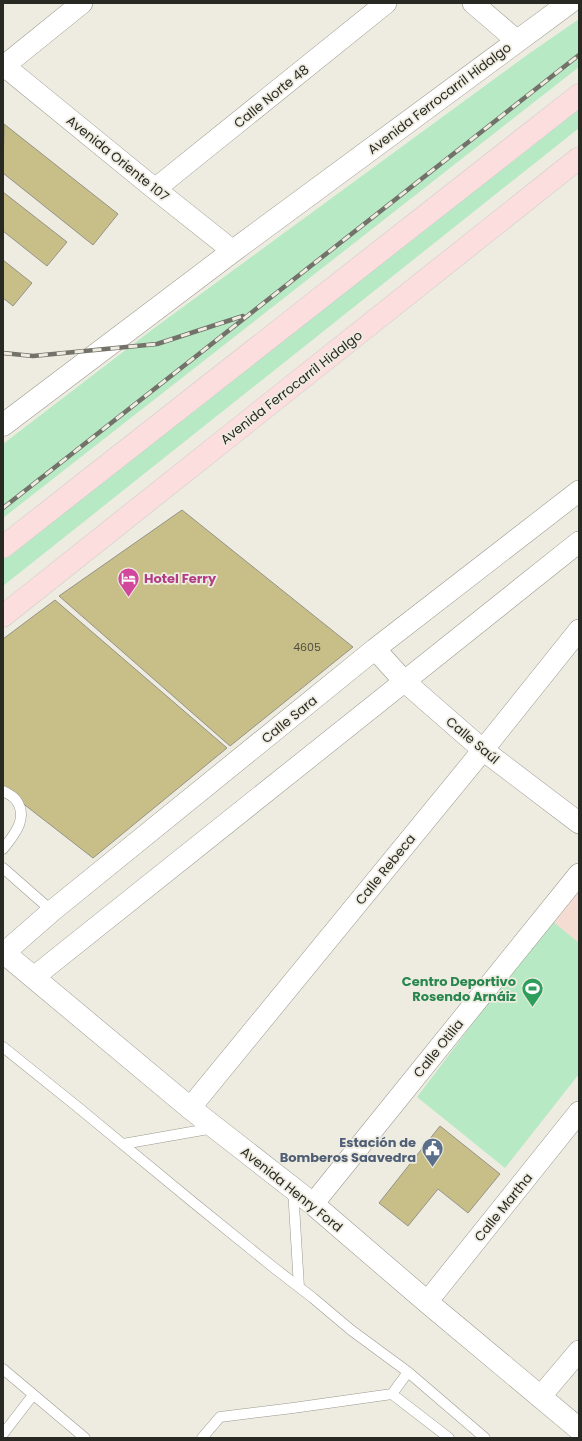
<svg xmlns="http://www.w3.org/2000/svg" width="582" height="1441" font-family="Poppins,sans-serif">
  <rect width="100%" height="100%" fill="#eeece0"/>
  <!-- education -->
  <path fill="#f4dcd2" d="M579,886V943L551,920Z"/>
  <!-- green -->
  <path fill="#b7e9c4" d="M579,19V67L3,518V444L153,329L527,55Z
    M579,103V128L3,586V559Z
    M551,920L579,943V1074L505,1168L417,1097Z"/>
  <!-- building -->
  <path fill="#c8be87" stroke="#959388" d="M4,124L118,214L93,245L3,173Z
    M3,192L67,242L47,266L3,231Z
    M3,260L32,283L13,306L3,298Z
    M182,510L353,647L230,746L59,596Z
    M55,600L227,748L93,858L3,788V639Z
    M440,1126L500,1174L468,1213L438,1189L408,1226L379,1203Z"/>
  <g fill="none" stroke-linecap="round" stroke-linejoin="round">
    <defs>
      <path id="service" d="M3,791C7,793 13,796 16,800C29,818 14,835 3,849
        M3,868L52,911
        M3,1047L74,1104L194,1203L273,1267L313,1298L351,1330L408,1372L485,1438
        M123,1144L214,1128
        M293,1189L299,1287
        M3,1369L85,1438
        M392,1394L449,1438
        M3,1434L33,1395
        M202,1438L220,1417L293,1408L392,1394L408,1372"/>
      <path id="minor" d="M473,3L516,40
        M3,65L155,189L233,251
        M4,66L82,3
        M155,189L386,3
        M375,649L404,681L483,750L579,823
        M4,953L52,911L375,649L579,491
        M34,977L579,542
        M190,1108L483,750L579,630
        M313,1204L579,874
        M427,1302L579,1112
        M540,1397L579,1351"/>
      <path id="tertiary" d="M3,425L233,251L569,3
        M3,952L190,1108L313,1204L427,1302L579,1429"/>
      <path id="primary" d="M3,547L579,95
        M3,616L579,158"/>
    </defs>
    <!-- service casing -->
    <use href="#service" stroke="#9b998e" stroke-width="11"/>
    <!-- minor casing -->
    <use href="#minor" stroke="#9b998e" stroke-width="22"/>
    <!-- tertiary casing -->
    <use href="#tertiary" stroke="#9b998e" stroke-width="23"/>
    <!-- primary casing -->
    <use href="#primary" stroke="#ccccca" stroke-width="23"/>
    <!-- service -->
    <use href="#service" stroke="#fff" stroke-width="10"/>
    <!-- minor -->
    <use href="#minor" stroke="#fff" stroke-width="21"/>
    <!-- tertiary -->
    <use href="#tertiary" stroke="#fff" stroke-width="22"/>
    <!-- primary -->
    <use href="#primary" stroke="#fcdedf" stroke-width="22"/>
    <defs>
      <path id="rail" d="M3,353L33,356L157,344L243,316
        M3,508L579,55"/>
    </defs>
    <!-- rail casing -->
    <use href="#rail" stroke="#73726a" stroke-width="4.5"/>
    <!-- rail -->
    <use href="#rail" stroke="#eeece0" stroke-width="3" stroke-dasharray="9" stroke-linecap="butt"/>
  </g>
  <!-- icons -->
  <defs>
    <symbol id="hotel-pin" viewBox="-11 -11 22 30"><path d="M0 17L-7.5 6A9.5 9.5 0 1 1 7.5 6Z" fill="#d1479c" stroke="#eeece0"/><path d="M-6-4.5h1.5V1H6V5H4.5V3h-9V5H-6ZM-4 0a1.8 1.8 0 1 1 3.6 0ZM.5 0V-2.5h3Q6-2.5 6 0Z" fill="#fff"/></symbol>
    <symbol id="stadium-pin" viewBox="-11 -11 22 30"><path d="M0 17L-7.5 6A9.5 9.5 0 1 1 7.5 6Z" fill="#2e9e5b" stroke="#eeece0"/><path d="M0-5a6.5 5 0 1 0 0 10a6.5 5 0 1 0 0-10ZM-3.5-1.8h7v3.6h-7Z" fill="#fff"/></symbol>
    <symbol id="civic-pin" viewBox="-11 -11 22 30"><path d="M0 17L-7.5 6A9.5 9.5 0 1 1 7.5 6Z" fill="#5c6f8a" stroke="#eeece0"/><path d="M-.6-6.5H3V-4.5H.6V-3L4-1V1h2V6H-6V1h2V-1L-.6-3ZM-1.2 2.5V6h2.4V2.5Z" fill="#fff"/></symbol>
  </defs>
  <g fill-rule="evenodd">
    <use href="#hotel-pin" x="116" y="566" width="25" height="34"/>
    <use href="#stadium-pin" x="520" y="976" width="25" height="34"/>
    <use href="#civic-pin" x="420" y="1136" width="25" height="34"/>
  </g>
  <g text-anchor="middle" stroke-width="3.5" stroke-linejoin="round" paint-order="stroke">
    <!-- number labels -->
    <g font-size="11" fill="#514e3d">
      <text x="307" y="651">4605</text>
    </g>
    <!-- street labels -->
    <g font-size="13" fill="#292924" stroke="#eeece0">
      <text transform="translate(271 96) rotate(-39)" y="5">Calle Norte 48</text>
      <text transform="translate(439 98) rotate(-37)" y="5">Avenida Ferrocarril Hidalgo</text>
      <text transform="translate(118 158) rotate(39)" y="5">Avenida Oriente 107</text>
      <text transform="translate(291 387) rotate(-38)" y="5">Avenida Ferrocarril Hidalgo</text>
      <text transform="translate(289 719) rotate(-39)" y="5">Calle Sara</text>
      <text transform="translate(473 740) rotate(40)" y="5">Calle Saúl</text>
      <text transform="translate(385 869) rotate(-51)" y="5">Calle Rebeca</text>
      <text transform="translate(438 1048) rotate(-51)" y="5">Calle Otilia</text>
      <text transform="translate(292 1189) rotate(39)" y="5">Avenida Henry Ford</text>
      <text transform="translate(503 1207) rotate(-51)" y="5">Calle Martha</text>
    </g>
    <!-- hotel labels -->
    <g font-size="13" font-weight="bold" fill="#b23c85" stroke="#eeece0" text-anchor="start">
      <text x="144" y="583">Hotel Ferry</text>
    </g>
    <!-- leisure labels -->
    <g font-size="13" font-weight="bold" fill="#27864d" stroke="#eeece0" text-anchor="end">
      <text x="516" y="986">Centro Deportivo<tspan x="516" dy="15">Rosendo Arnáiz</tspan></text>
    </g>
    <!-- service labels -->
    <g font-size="13" font-weight="bold" fill="#4e5e75" stroke="#eeece0" text-anchor="end">
      <text x="416" y="1147">Estación de<tspan x="416" dy="15">Bomberos Saavedra</tspan></text>
    </g>
  </g>
  <!-- border -->
  <rect width="582" height="1441" fill="none" stroke="#292924" stroke-width="8"/>
</svg>
